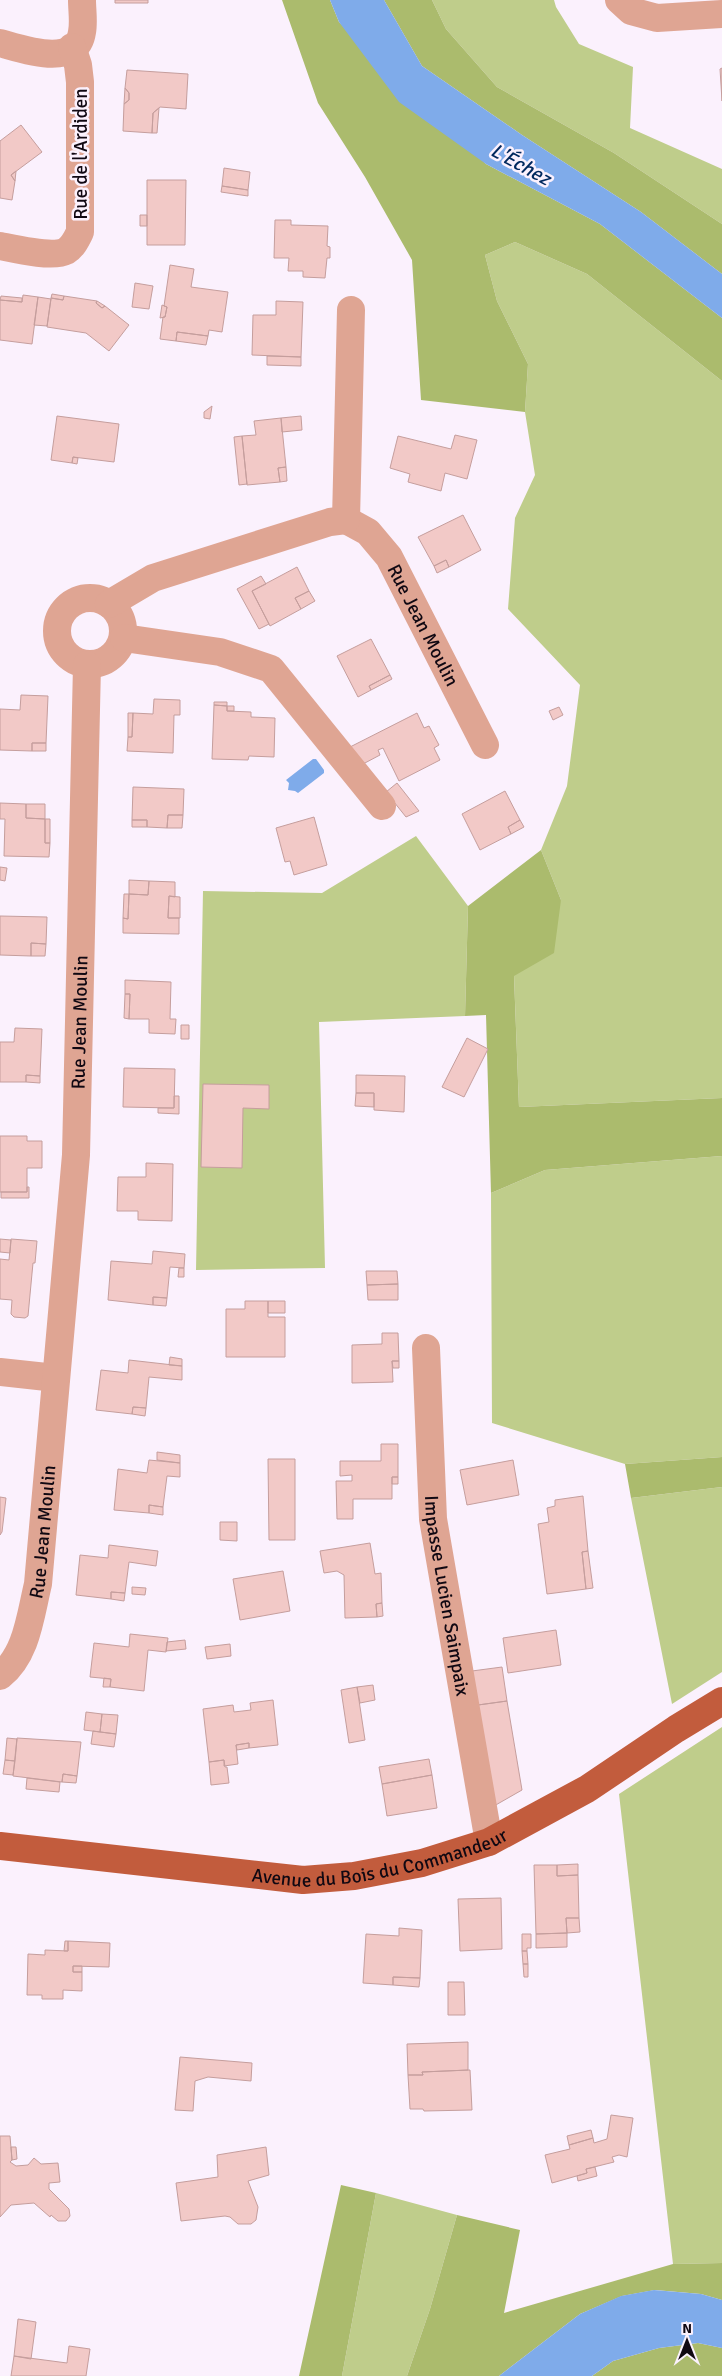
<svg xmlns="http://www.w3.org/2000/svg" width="722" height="2376" font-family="Signika,sans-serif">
  <rect width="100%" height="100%" fill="#fbf1fd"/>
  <!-- green -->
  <path fill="#bfcd8b" d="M432,0H554L556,7L579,44L633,67L630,128L722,169V224L614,153L497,87L446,29Z
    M515,242L587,274L722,381V1098L519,1107L514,975L561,900L541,850L567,786L580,685L508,609L515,518L535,475L525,412L528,364L497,301L485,255Z
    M416,836L468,906L465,1016L319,1022L325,1268L196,1270L203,891L322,893Z
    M722,1156V1457L625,1464L492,1423L491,1193L545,1170Z
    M722,1487V1672L672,1704L631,1498Z
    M722,1727V2263L673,2264L619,1794Z
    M376,2193L457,2215L430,2309L407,2376H342Z"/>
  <!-- forest -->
  <path fill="#abbb6d" d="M282,0H330L339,22L486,164L600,224L722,318V381L587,274L515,242L485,255L497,301L528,364L525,412L421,400L412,260L365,177L318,103Z
    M384,0H432L446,29L497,87L614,153L722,224V274L641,212L522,135L422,66Z
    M541,850L561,900L554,953L514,976L519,1107L722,1098V1156L545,1170L491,1193L486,1015L465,1016L468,906Z
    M722,1457V1487L631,1498L625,1464Z
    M341,2185L376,2193L342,2376H299Z
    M457,2215L520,2230L504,2313L673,2264L722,2263V2300L701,2294L655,2290L622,2296L580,2314L499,2376H407L430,2309Z
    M698,2343L722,2348V2376H592L613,2361L659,2348Z"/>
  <!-- water -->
  <path fill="#7fabea" d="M330,0H384L422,66L522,135L641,212L722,274V318L600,224L486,164L399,102L339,22Z
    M313,759H316L324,770V773L298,793L295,791L288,790L289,783L286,780Z
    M654,2290L701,2294L722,2300V2348L698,2343L659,2348L613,2361L592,2376H499L580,2314L621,2296Z"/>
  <!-- building -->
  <path fill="#f2c9c7" stroke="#c59e9d" d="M115,0H148V3H115Z
    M722,68V101L720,69Z
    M127,70L188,74L186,109L160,107L153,113L152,133L123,131L124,104L129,100V93L125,88Z
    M125,88L129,93V100L124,104Z
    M159,108L157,133H152L153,113Z
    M21,125L42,152L11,175L15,181L12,200L0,198V141Z
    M224,168L250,172L248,190L222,186Z
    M16,171L15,181L11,175Z
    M147,180H186L185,245H147Z
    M222,186L248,190V196L221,192Z
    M140,215H147V226H140Z
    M275,220H291V225L328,226L327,246L330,247V258H327L325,278L303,277V271H288L289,258H274Z
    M170,265L194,269L191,287L228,292L222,332L209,330L208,336L177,332L176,341L160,339L163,317H165L167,307L164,306Z
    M135,283L153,286L149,309L132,307Z
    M52,294L64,296L63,300L51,298Z
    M23,295L38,297L32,344L0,340V300L22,302Z
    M1,296L22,298V302L0,300Z
    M64,296L97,301L96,303L102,308L105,306L129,325L109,351L86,333L47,327L51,298L63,300Z
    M38,297L51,299L47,326L34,325Z
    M97,301L105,306L102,308L96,303Z
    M276,301L303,302L301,357L252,355L253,315H276Z
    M162,305L167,307L165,317L160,318Z
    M177,332L208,336L206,345L176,341Z
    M267,356L301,357V366L267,365Z
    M212,406L210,419L204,418V412Z
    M57,416L119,424L114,462L73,457L72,463L51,460Z
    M301,416L302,430L282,432L281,418Z
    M281,418L286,467L278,468L280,482L247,485L242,436L256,435L254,421Z
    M455,435L477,440L467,479L445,473L441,491L408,482L410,474L390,468L398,436L451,449Z
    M242,436L247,484L239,485L234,437Z
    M73,457L78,458L77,464L72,463Z
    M286,467L287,481L280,482L278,468Z
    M463,515L481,550L449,567L446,560L434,566L418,537Z
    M446,560L449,567L437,573L434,566Z
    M297,567L309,591L295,598L301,609L270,626L252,591Z
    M261,576L266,584L252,591L269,624L259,629L237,589Z
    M309,591L315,601L301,609L295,598Z
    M371,639L390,675L369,686L371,690L358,697L337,656Z
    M390,675L392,679L371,690L369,686Z
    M21,695L48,696L46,743H32V751L0,750V709L20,710Z
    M154,699L180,700V715H174L173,753L127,751L128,737H132L133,713L153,714Z
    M214,702H227V706L214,705Z
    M214,705L227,706V711L251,712V717L275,718L274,757L249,756L248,760L212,759Z
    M227,706H234V711H227Z
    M559,707L563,715L553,720L549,711Z
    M128,713H133L132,737H128Z
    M417,713L424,728L429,726L439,745L434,748L440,760L399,781L383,748L378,750L380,755L363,764L350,747Z
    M32,743H46V751H32Z
    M397,783L419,811L406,817L386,792Z
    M133,787L184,789L183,815H168L167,828L147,827V820H132Z
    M505,791L520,820L508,827L511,834L480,850L462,814Z
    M0,803L26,804V818L45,819V843H50L49,857L4,856L5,819H0Z
    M26,804H45V819L26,818Z
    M168,815H183L182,828H167Z
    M314,817L327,865L294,875L290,861L285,862L276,828Z
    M45,819H50V843H45Z
    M132,820H147V827H132Z
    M520,820L524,827L511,834L508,827Z
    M0,867L7,868L5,881L0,880Z
    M129,880L149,881L148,895L129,894Z
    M149,881L175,882V897L169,896L168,918H179V934L123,933V918L128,919L129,894L148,895Z
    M124,894H129L128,919L123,918Z
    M169,896L180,897V918H168Z
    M0,916L47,917L46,944L31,943V956L0,955Z
    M31,943L46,944L45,956H31Z
    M125,980L171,982L170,1019H176L175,1034L149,1033V1019H129L130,994H125Z
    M125,994H130L129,1019L124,1018Z
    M181,1025H189V1039H181Z
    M15,1028L42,1029L40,1076L26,1075V1082H0V1042H14Z
    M467,1038L488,1049L464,1097L442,1087Z
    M124,1068L175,1069L174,1108L123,1107Z
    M26,1075L40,1076V1083L26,1082Z
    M356,1075L405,1076L404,1112L374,1110V1093H356Z
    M203,1084L269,1085V1109L243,1108L242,1168L201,1167Z
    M356,1093H374V1107L355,1106Z
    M174,1096H179V1114L158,1113V1108H174Z
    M0,1136H27V1141H42V1168H27V1192H0Z
    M146,1163L173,1164L172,1221L138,1220V1211H117L118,1177H146Z
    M27,1187H29V1198H1V1192H27Z
    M0,1239L11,1240L10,1253L0,1252Z
    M11,1239L37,1241L35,1263H33L28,1316L25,1318L14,1317L11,1314L12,1300L0,1299V1259L9,1260Z
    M153,1251L185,1254L184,1268L170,1267L167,1298L153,1297V1305L108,1300L111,1261L152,1264Z
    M179,1268H184V1277H178Z
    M366,1271H397L398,1284L367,1285Z
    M398,1284V1300H368L367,1285Z
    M153,1297L167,1298L166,1306L153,1305Z
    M245,1301H268V1317H285V1357H226V1309H245Z
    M268,1301H285V1313H268Z
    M382,1333H398L399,1361H392L393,1382L352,1383V1345L382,1344Z
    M170,1357L182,1359V1366L169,1365Z
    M129,1360L182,1366V1380L149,1377L146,1408L133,1407L132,1414L96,1410L101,1370L128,1373Z
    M392,1361H399V1368H393Z
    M133,1407L146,1408L145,1416L132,1414Z
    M381,1444H398V1477H392V1499H353V1519H337L336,1481H352V1475L340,1476V1461H381Z
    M157,1452L180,1455V1463L157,1460Z
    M268,1459H295V1540H269Z
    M149,1460L180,1463V1477L167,1476L163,1507L149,1505V1513L114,1510L118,1469L147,1473Z
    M513,1460L519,1495L467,1505L460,1470Z
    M392,1477H398V1484H392Z
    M583,1496L588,1551L582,1552L586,1589L547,1594L538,1524L549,1522L547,1508L555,1506V1500Z
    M0,1497L6,1498L2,1532L0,1535Z
    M149,1505L163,1507V1515L149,1513Z
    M220,1522H237V1541L220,1540Z
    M370,1543L375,1574L381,1573L382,1603L376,1604L377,1617L345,1618L344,1575L337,1571L324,1573L320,1551Z
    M109,1545L158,1551L156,1566L129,1562L125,1593L111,1592V1599L76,1595L80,1555L108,1558Z
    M588,1551L593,1588L586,1589L582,1552Z
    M283,1571L290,1611L240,1620L233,1579Z
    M132,1587L146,1588L145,1595L132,1594Z
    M111,1592L125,1593L124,1601L111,1599Z
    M382,1603L383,1616L377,1617L376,1604Z
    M556,1630L561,1665L508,1673L503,1638Z
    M130,1634L168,1638L166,1652L148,1650L144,1691L110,1687L111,1679L90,1677L94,1643L129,1647Z
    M185,1640L186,1649L166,1651L167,1642Z
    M230,1644L231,1656L207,1659L205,1647Z
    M502,1667L507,1701L478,1705L472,1671Z
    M104,1678L111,1679L110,1687H103Z
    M373,1685L375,1700L360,1703L357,1687Z
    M357,1687L365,1740L349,1743L341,1690Z
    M273,1700L278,1745L249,1748V1743L236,1745L238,1764L224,1766V1760L209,1762L203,1709L233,1705L234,1712L251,1710L250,1703Z
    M507,1701L522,1790L494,1806L478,1705Z
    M86,1712L102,1714L100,1732L84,1730Z
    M102,1714L118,1715L116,1734L100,1732Z
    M93,1731L116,1734L114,1747L91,1744Z
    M7,1738L17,1739L15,1761L5,1760Z
    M17,1738L81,1742L77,1776L63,1774L62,1782L13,1776Z
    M249,1743V1748L237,1750L236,1745Z
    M429,1759L432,1775L382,1784L379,1767Z
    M5,1760L15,1761L13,1775L3,1774Z
    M224,1760L225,1767H227L229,1783L211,1785L209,1762Z
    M63,1774L77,1776L76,1783L62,1782Z
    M432,1775L437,1808L387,1816L382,1784Z
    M27,1778L60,1782L59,1792L26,1789Z
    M578,1864V1875L557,1876V1865Z
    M534,1865H557V1876L578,1875L579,1918H566L567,1933L536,1934Z
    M501,1898L502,1949L460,1951L458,1899Z
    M566,1918H579L580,1932L567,1933Z
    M399,1928L422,1930L420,1978L393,1977V1985L363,1983L366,1934L399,1936Z
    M567,1933V1947L536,1948V1934Z
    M522,1934H531V1948H527V1951H522Z
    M65,1941H68V1951H64Z
    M68,1941L110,1943L109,1967L73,1966V1972H82V1991L63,1990V1999H42V1995H27L28,1954L45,1955V1950L68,1951Z
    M522,1951H527L528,1964H523Z
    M523,1964H528V1977H524Z
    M73,1966H82V1972H73Z
    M393,1977L420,1978L419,1987L393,1985Z
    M448,1982H464L465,2015H448Z
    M468,2042V2070L422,2072L423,2075H408L407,2044Z
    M180,2057L252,2063L251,2081L208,2077L195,2081L193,2111L175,2110Z
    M470,2070L472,2110L424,2111L423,2109H410L408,2075H423L422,2072Z
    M611,2115L633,2118L627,2157L619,2155L612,2157L614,2162L586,2169L587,2173L552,2183L545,2155L570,2149L569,2145L593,2138L594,2143L607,2139Z
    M591,2130L593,2138L569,2145L567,2136Z
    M0,2136H10L12,2160L10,2162L16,2166L28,2165L34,2158L41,2164L58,2163L60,2182L49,2183V2189L69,2209L70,2216L66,2221H58L51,2215L50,2217L34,2203L11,2205L0,2217Z
    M11,2147H16L17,2159L12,2160Z
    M266,2147L269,2175L248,2181L258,2207L256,2220L251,2224H238L230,2217L225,2216L181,2221L176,2183L218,2177L217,2155Z
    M595,2167L597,2176L578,2181L577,2176L587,2173L586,2169Z
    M18,2319L36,2322L31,2359L14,2356Z
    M69,2346L90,2349L86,2376H11L14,2356L67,2363Z"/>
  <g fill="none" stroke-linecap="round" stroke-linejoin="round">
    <!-- minor -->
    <g stroke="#dfa593" stroke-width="28">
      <path d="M619,0L631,11L657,18L722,14"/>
      <path d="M0,43C22,49 77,69 82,32C84,22 82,10 82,0"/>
      <path d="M0,246C15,249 53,258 66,251C73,247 77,238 80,232V82L78,65L72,47"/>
      <path id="s1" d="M346,520L368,532L389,557L485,745"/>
      <circle cx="90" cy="631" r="33"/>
      <path d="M109,604L153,578L330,522L346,520L351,310"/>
      <path d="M124,638L220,652L271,669L382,806"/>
      <path id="s2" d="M426,1348L433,1519L489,1842"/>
      <path d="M0,1372L56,1378"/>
      <path id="s3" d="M0,1676C27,1654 30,1617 38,1584L76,1155L87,665"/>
    </g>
    <!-- major -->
    <path stroke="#c25c3d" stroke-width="28" id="s4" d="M0,1846L303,1880L354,1876L422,1863L489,1842L587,1789L676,1729L722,1701"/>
  </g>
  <g text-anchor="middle" stroke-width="5" stroke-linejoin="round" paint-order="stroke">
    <!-- street labels -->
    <g font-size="19" fill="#100812" stroke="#fbf1fd">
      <text transform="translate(80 154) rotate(-90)" y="7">Rue de l'Ardiden</text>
      <text dy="7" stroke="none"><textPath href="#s1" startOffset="134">Rue Jean Moulin</textPath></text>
      <text dy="7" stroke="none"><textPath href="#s3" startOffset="665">Rue Jean Moulin</textPath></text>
      <text dy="7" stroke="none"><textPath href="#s3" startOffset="154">Rue Jean Moulin</textPath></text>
      <text dy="7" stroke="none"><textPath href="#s2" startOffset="249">Impasse Lucien Saimpaix</textPath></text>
      <text dy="7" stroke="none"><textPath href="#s4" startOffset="384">Avenue du Bois du Commandeur</textPath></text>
    </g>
    <!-- water labels -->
    <g font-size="20" font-style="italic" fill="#00285e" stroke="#fbf1fd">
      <text transform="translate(521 164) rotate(29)" y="7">L'Échez</text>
    </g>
  </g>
  <!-- north arrow -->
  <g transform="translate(687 2341)" stroke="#fbf1fd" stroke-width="4" paint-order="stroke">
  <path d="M0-4L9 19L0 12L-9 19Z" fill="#100812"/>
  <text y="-8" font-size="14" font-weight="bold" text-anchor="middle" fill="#100812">N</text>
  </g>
</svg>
